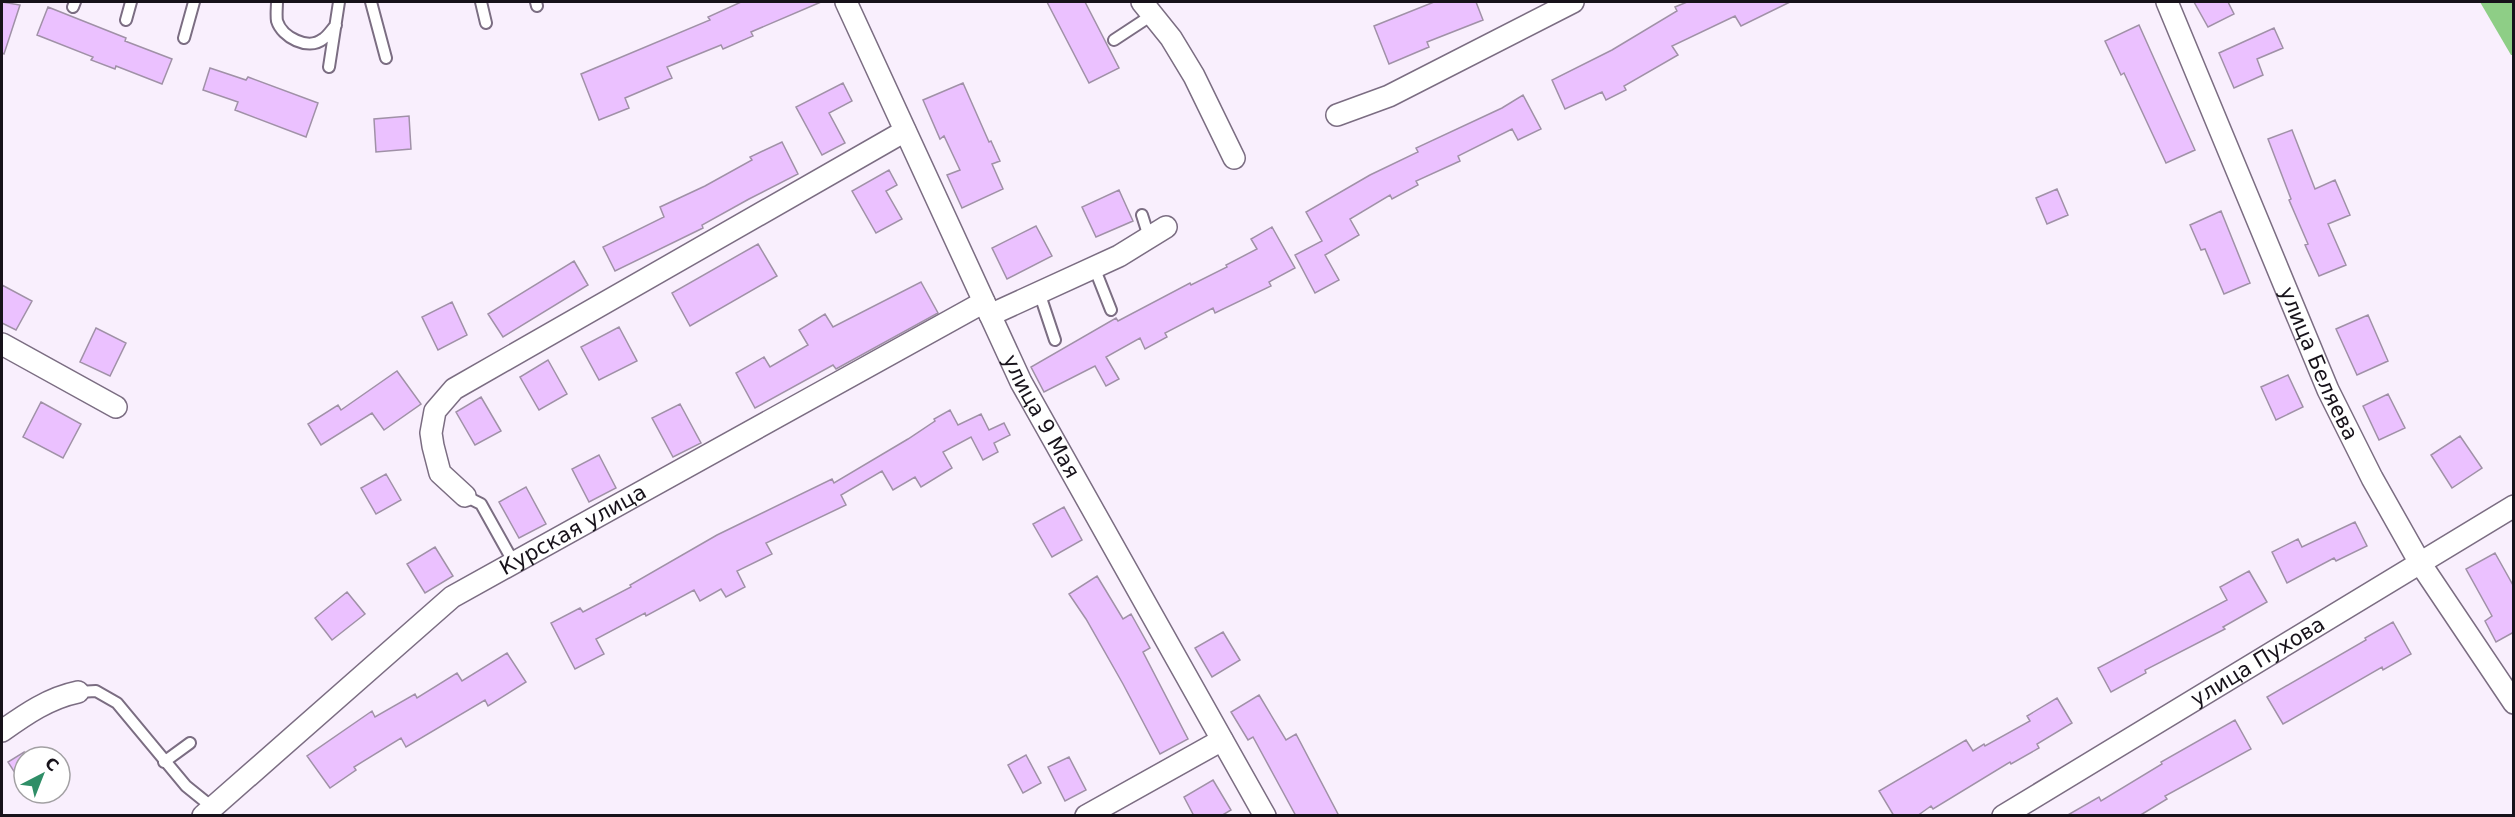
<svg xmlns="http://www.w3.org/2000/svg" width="2515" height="817" font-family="'DejaVu Sans',sans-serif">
  <rect width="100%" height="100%" fill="#f9effd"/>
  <!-- forest -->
  <path fill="#8ece86" d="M2480,2H2513V55H2511Z"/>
  <!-- building -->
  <path fill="#ebc1ff" stroke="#a091a7" stroke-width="1.5" d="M2,2L20,5L4,54L2,53Z
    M741,2H821L751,32L753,36L723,49L721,45L667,67L672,78L625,98L629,108L599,120L581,74L710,20L708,17Z
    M1047,2H1085L1119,68L1089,83Z
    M1434,2H1476L1483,20L1427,42L1429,47L1389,64L1374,26Z
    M1687,2H1790L1741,26L1735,16L1672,46L1678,55L1624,86L1626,90L1606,100L1602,92L1565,109L1552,80L1612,50L1677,11L1675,7Z
    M2194,2H2228L2234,14L2208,27Z
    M48,7L126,38L125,41L172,59L162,84L116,66L115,69L91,60L93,57L37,35Z
    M2139,25L2195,150L2166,163L2124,73L2121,75L2105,41Z
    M2274,28L2283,48L2257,59L2263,75L2234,88L2219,53Z
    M210,68L246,80L248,77L318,103L306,137L235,110L238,102L203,90Z
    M843,83L852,101L829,113L845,143L822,155L796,107Z
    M963,83L989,142L991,141L1000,161L992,164L1003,189L962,208L947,175L960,170L944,136L940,139L923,100Z
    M1523,95L1541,129L1518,140L1512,129L1458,156L1460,161L1416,181L1418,185L1392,199L1390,195L1350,219L1359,235L1325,255L1339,280L1315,293L1295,255L1322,241L1306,212L1370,175L1418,152L1416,148L1502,108Z
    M409,116L411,149L376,152L374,119Z
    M2292,130L2315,189L2335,180L2350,215L2328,224L2346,265L2319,276L2305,245L2308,244L2289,200L2291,199L2268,139Z
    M782,142L798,174L749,199L702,225L703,228L615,271L603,247L664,217L660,207L705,186L752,160L750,157Z
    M889,170L897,185L886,191L902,219L876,233L852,191Z
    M2057,189L2068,215L2047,224L2036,198Z
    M1119,190L1133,221L1096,237L1082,207Z
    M2221,211L2250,283L2224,294L2205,249L2201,250L2190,225Z
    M1036,226L1052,256L1007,279L992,248Z
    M1272,227L1295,268L1269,282L1271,286L1215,313L1213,308L1165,333L1167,337L1145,349L1140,338L1106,357L1119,379L1106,386L1095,366L1044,392L1031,367L1116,318L1118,321L1190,283L1191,285L1227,267L1226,265L1257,249L1251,239Z
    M758,244L777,276L690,326L672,293Z
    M574,261L588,285L503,337L488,314Z
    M921,282L938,313L836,369L833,365L755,408L736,373L764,357L770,367L808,345L799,330L825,314L833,327Z
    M2,285L32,301L16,330L2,323Z
    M452,302L467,335L438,350L422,317Z
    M2368,315L2388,361L2357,375L2336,329Z
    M619,327L637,361L599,380L581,347Z
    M96,328L126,343L110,376L80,362Z
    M548,360L567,394L539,410L520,377Z
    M397,371L421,404L384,430L372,413L321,445L308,424L338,405L341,410Z
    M2288,375L2303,407L2276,420L2261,387Z
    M2388,394L2405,428L2379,440L2363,406Z
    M481,397L501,431L475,445L456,412Z
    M41,402L81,424L63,458L23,437Z
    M680,404L701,443L673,457L652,418Z
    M950,410L958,425L981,414L989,430L1004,423L1010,435L994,443L998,452L983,460L971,437L943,452L952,468L921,487L915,477L893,490L882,471L841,495L846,505L766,543L772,554L737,571L745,587L726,597L721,589L700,601L694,590L646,616L645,613L596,639L604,654L575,669L551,623L580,608L583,612L631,587L630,585L717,535L832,479L834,483L908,439L935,421L934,419Z
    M2460,436L2482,468L2452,488L2431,455Z
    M599,455L616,488L589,502L572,469Z
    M386,474L401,500L376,514L361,488Z
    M526,487L546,524L519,538L499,502Z
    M1064,507L1082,540L1052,557L1033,524Z
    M2355,522L2367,546L2336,561L2334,558L2287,583L2272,552L2298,539L2302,547Z
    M435,547L453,576L425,593L407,564Z
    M2495,553L2514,587V632L2496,642L2485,621L2492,616L2466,569Z
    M2249,571L2267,602L2223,627L2225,629L2145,670L2146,673L2111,692L2098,668L2227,600L2220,587Z
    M1097,576L1123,619L1131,614L1150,648L1143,652L1188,739L1160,754L1123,684L1086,619L1069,594Z
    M347,592L365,614L332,640L315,618Z
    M2393,622L2411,654L2383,670L2382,667L2283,724L2267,697L2366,640L2365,638Z
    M1223,632L1240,660L1212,677L1195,648Z
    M507,653L526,682L488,706L485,700L406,747L401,738L354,767L356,770L330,788L307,756L372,711L375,717L415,694L417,698L457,673L462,681Z
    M1259,695L1286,740L1296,734L1339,816H1296L1253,737L1248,740L1231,712Z
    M2057,698L2072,723L2037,744L2039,748L2011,764L2010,762L1933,809L1931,806L1917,816H1894L1879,791L1966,740L1973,751L1984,744L1985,746L2030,721L2027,716Z
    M2235,720L2251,749L2165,796L2167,799L2139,816H2066L2099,797L2101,801L2162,764L2161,762Z
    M24,752V787L8,762Z
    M1026,755L1041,783L1023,793L1008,765Z
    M1069,757L1086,790L1065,801L1048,767Z
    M1213,780L1231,810L1221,816H1194L1184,797Z"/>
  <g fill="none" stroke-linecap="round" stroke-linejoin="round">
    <defs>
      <path id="lane" d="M277,2C277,7 276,15 277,21C282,37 308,51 323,39C328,36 332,29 336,25
        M371,2L386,58
        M481,2L486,23
        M536,2L537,6
        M73,7L75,2
        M126,20L131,2
        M184,38L194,2
        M1114,40L1152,15
        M329,67L339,2
        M1142,215L1149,237
        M1094,267L1111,310
        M1039,292L1055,340
        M465,496L481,504L514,563
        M78,692L96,691L117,703L186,786L212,807
        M164,762L190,743"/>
      <g id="street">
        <path id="s1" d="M846,2L1021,382L1265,816"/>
        <path d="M1142,2L1171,38L1194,76L1234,158"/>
        <path id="s2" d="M2167,2L2328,390L2372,478L2420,563L2514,703"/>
        <path d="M1337,115L1389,96L1573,2"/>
        <path d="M990,315L1119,256L1166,227"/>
        <path d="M2,344L116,407"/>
        <path d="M465,496L440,473L433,446L431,433L435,411L454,389L905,131"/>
        <path d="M2,731C26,714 49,698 78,692"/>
        <path id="s3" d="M203,816L452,597L984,302"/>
        <path d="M1086,816L1222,740"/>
        <path id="s4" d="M2003,816L2514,506"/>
      </g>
    </defs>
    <!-- lane casing -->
    <use href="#lane" stroke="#7b6d82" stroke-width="14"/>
    <!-- street casing -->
    <use href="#street" stroke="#7b6d82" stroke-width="24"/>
    <!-- lane -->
    <use href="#lane" stroke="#fff" stroke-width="10"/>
    <!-- street -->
    <use href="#street" stroke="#fff" stroke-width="21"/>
  </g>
  <g text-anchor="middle" stroke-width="5" stroke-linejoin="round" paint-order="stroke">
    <!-- street labels -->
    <g font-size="21" fill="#17121a" stroke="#fff">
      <text dy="7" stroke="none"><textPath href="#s2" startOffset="392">улица Беляева</textPath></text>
      <text dy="7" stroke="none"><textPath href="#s1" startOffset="458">улица 9 Мая</textPath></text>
      <text dy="7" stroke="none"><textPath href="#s3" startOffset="470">Курская улица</textPath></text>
      <text dy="7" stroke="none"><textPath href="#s4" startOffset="298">улица Пухова</textPath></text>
    </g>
  </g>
  <!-- border -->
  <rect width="2515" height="817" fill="none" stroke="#17121a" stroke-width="6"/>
  <!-- north arrow -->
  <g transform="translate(42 775) rotate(42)"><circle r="28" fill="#ffffff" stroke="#a2a0a3" stroke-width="1.5"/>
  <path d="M0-4.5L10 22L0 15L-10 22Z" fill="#2f8e67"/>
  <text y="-9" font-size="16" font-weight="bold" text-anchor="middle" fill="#17121a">С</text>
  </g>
</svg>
